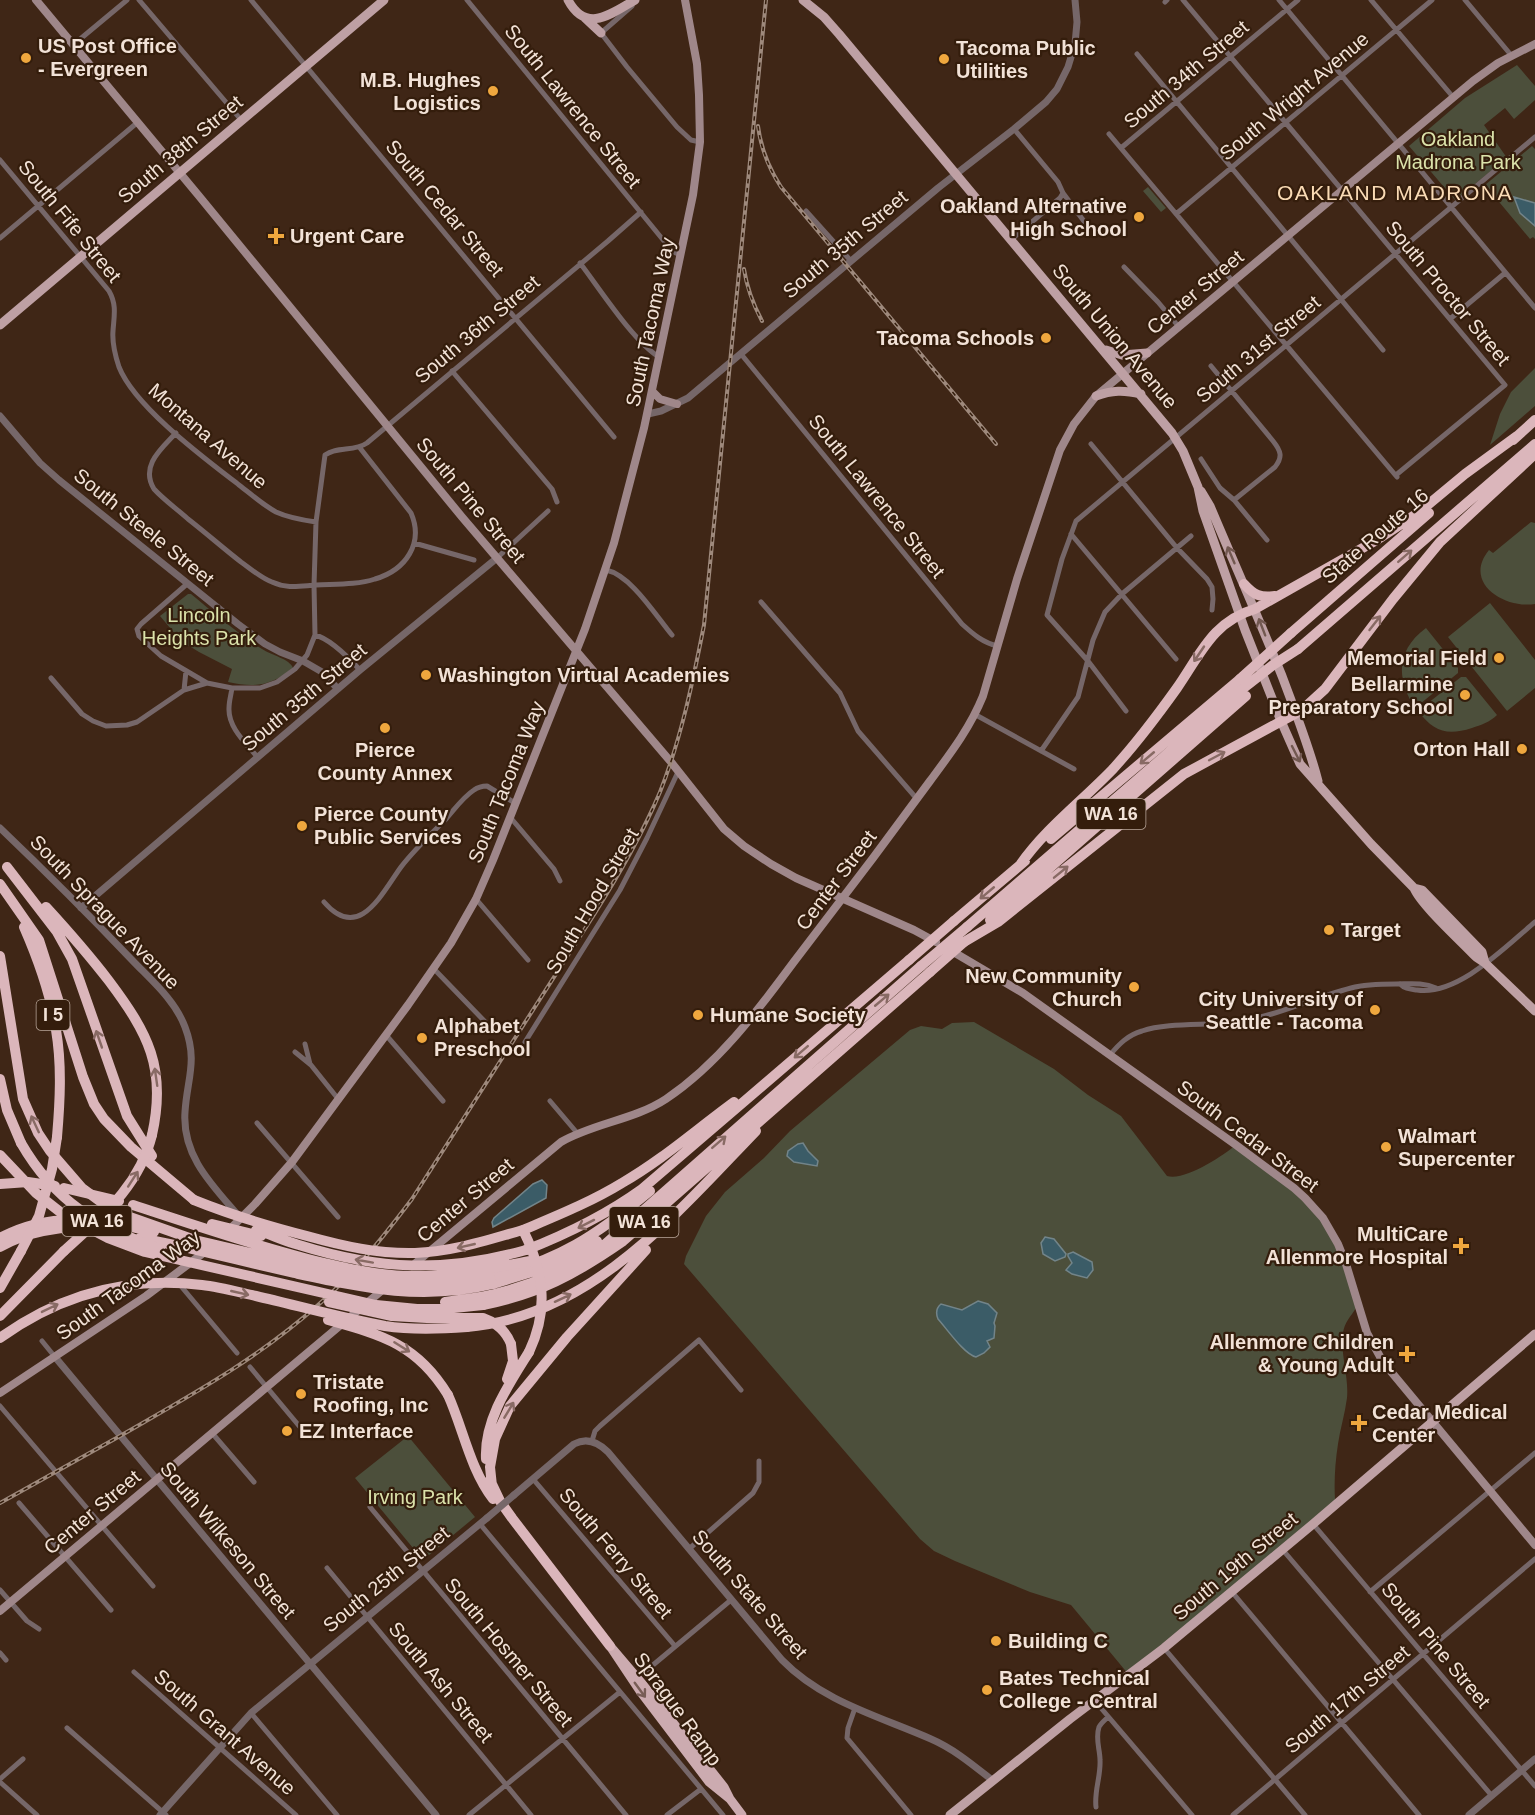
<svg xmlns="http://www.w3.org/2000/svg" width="1535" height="1815" font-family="Helvetica,sans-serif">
  <rect width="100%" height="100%" fill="#3f2616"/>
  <!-- green -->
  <path fill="#4c4f3b" d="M1517,65L1535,86V100L1514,119L1505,108L1484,125L1507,158L1455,200L1409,146L1465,98Z
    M1532,146L1535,149V239L1533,237L1530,239L1485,185Z
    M1148,187L1166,208L1161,212L1143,191Z
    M1535,368V406L1490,445L1500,414L1511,392Z
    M1531,522L1535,523V604C1505,609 1462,583 1489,550L1493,553Z
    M188,594H191C214,613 237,633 262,649C271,655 290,659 293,668C271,686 255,688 228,682L232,669L199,652L181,641L160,616Z
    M1490,603L1535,660V688L1507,711L1448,637Z
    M1426,628L1458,668V673L1415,708C1396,679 1396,650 1426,628Z
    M1461,677H1466L1497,715C1490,722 1481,725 1472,728C1447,736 1434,732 1418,711Z
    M974,1022L1054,1069L1088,1095L1121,1116L1167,1176C1186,1181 1222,1156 1236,1145L1305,1198L1338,1244L1356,1308C1351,1316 1344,1323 1343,1333C1340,1354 1349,1376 1347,1398C1345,1414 1340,1429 1338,1444C1335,1463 1334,1482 1335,1500L1129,1675L1071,1605L1030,1592L955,1561L934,1551L920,1539L684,1264L686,1256L706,1216L725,1192L764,1158L790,1131L910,1030L921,1026L942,1029L952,1023Z
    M408,1436L475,1517L423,1560L355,1478Z"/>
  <!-- water -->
  <path fill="#3b5c67" stroke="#728489" stroke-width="1.5" d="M1514,197L1535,203V226L1520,213Z
    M803,1143L808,1151L818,1161L817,1166L794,1162L787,1156L788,1151L798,1144Z
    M542,1180L547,1185L546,1198L493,1227L492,1222L494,1218L533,1184Z
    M1045,1237L1054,1239L1066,1254L1065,1257L1055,1261L1043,1254L1041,1243Z
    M1073,1252L1092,1262L1093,1270L1087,1278L1072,1274L1066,1270L1072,1263L1068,1256V1254Z
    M978,1301L988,1304L997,1313L994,1323L995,1326L994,1338L987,1341L990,1347L984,1353L976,1357C964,1354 947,1329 938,1319C936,1314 936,1308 941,1304L962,1310Z"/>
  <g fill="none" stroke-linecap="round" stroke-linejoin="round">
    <!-- minor -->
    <path stroke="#766769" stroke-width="5" d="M139,0L242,121
      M251,0L614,437
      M467,0L673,252L681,255
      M1183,0L1505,385L1396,475
      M1279,0L1535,308
      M1371,0L1453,97
      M1465,0L1511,55
      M1165,2L1167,0
      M632,6L601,33L627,67L677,127L691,140L700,142
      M73,45L127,0
      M1137,54L1383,350
      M1014,129L1058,182L1063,193L1089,228
      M1109,134L1397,477
      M1121,148L1298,0
      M0,160L109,291C117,305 114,316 113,331C112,343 115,355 119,367C135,407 204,458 239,485C251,494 263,505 276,512C289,518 302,520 316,522
      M806,211L851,261
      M1176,214L1432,0
      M0,238L138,122
      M1012,239L1060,198L1063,193
      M580,263C600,289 633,341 659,357
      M1124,267L1158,302L1179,327
      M1450,319L1505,273
      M741,354L962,624C973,634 983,643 998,646
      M1211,366L1273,441C1281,451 1283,457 1275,467L1234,500
      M452,371L552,489L557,502
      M176,433C161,449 140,466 154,489C164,500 177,509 188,519C206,533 223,548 241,562C251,569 261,578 272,582C287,589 300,586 316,585C336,584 357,585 375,579C406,570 424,543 411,513L360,448
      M1091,444L1177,548L1207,579L1212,587L1213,599L1212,610
      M1201,459L1220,488L1234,500L1267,540
      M1071,534L1176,659
      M414,543L474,560
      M497,558L548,511
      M606,570C631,575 656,616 672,635
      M187,584L141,624L137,629L139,636L161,656L207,683L232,688H260L277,682L295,669L307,655L315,635L314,585L316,522L325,455C337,446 354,452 367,443L608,241L641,212
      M761,602L840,693L858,731L917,799
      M315,635C331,639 349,658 360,670
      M51,678L82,714L93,721L106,726L127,725L137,722L184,690L207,683
      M232,688C231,695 229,701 229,708C228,728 247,744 258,758
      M184,690L186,671
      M1126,711L1088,661L1047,615L1062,559L1076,521L1535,137
      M976,715L1074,769
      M1041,751L1078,697L1093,640L1105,612L1122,594L1191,536
      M510,817L554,869L560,881
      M476,899L528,960
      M324,902C359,943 382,893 401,867C414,850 430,835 445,820C454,810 463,797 474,790C478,787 482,786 487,786L515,803
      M434,969L494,1031
      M1400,984C1405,989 1410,989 1417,990C1458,996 1505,947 1535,922
      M386,1035L443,1101
      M525,1042L620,890L647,838L678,772
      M305,1044L310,1064
      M295,1052L311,1065L339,1100
      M1110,1055C1119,1044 1128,1035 1142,1031C1168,1022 1208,1026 1237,1022C1277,1016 1312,998 1351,988C1366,984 1381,984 1396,984C1409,984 1423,982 1436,988
      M550,1101L578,1134
      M257,1123L338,1217
      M180,1285L237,1353
      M42,1341L55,1357
      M250,1367L305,1433
      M0,1406L153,1586
      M212,1433L254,1482
      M592,1441L595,1431L600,1426L699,1340L741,1390
      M533,1479L675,1646
      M19,1503L111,1610
      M370,1507L626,1815
      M480,1524L723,1815
      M1313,1524L1535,1786
      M689,1549L753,1493L759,1482V1461
      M1282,1549L1492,1796
      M327,1568L531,1815
      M0,1590L27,1621L39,1629
      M1232,1592L1419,1815
      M1370,1592L1535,1453
      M1164,1648L1305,1815
      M0,1653L6,1660
      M647,1670L731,1600
      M134,1672L296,1815
      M1095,1701L1192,1815
      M855,1708L848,1728L847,1738L911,1815
      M251,1713L337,1815
      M67,1728L166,1815
      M0,1779L23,1759
      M0,1782L37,1815
      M1096,1807C1094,1791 1101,1776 1100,1760C1100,1749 1095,1739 1099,1727C1101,1723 1105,1720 1108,1717
      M469,1815L620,1692
      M667,1815L701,1789
      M1233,1815L1535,1559"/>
    <!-- tertiary -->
    <path stroke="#766769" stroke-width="7" d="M648,414L661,411L688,398L938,188L1014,129L1046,102L1057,89L1068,67L1075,44L1077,22L1075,0
      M0,416L40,463L59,480L238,624L265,644L280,652L303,661L322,672L338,689
      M0,828C45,871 89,915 132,960C151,980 175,1000 185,1027C198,1061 187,1079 185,1112C182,1155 211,1184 237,1214
      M81,908L360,670L497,558
      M55,1357L436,1815
      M514,1495L574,1444C587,1437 598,1442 608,1452L782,1660C823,1702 879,1716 931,1739C954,1749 973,1765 992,1780
      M160,1815L251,1713L487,1518
      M1469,1815L1535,1759"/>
    <!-- secondary -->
    <path stroke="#9f878a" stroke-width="8" d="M36,0L199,196L462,517L671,762L724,829L744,846L771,864L796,878L914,930L936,942
      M652,391L660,399L677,404
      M950,950L1023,993L1236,1145L1294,1188L1305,1198L1323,1218L1338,1244L1346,1264L1367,1333L1383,1362L1535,1545
      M227,1232L255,1204L292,1162L408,1005L451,943L476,899L493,860L585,629L614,543L644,428L693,195L700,142L699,95L697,64L685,0
      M412,1266L561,1142C594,1123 634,1120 666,1099C718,1064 756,1013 793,963C820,928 846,893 873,858C892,832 911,807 930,781C950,754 970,728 983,696L1017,579L1060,450L1074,424L1096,396L1473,81L1498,63L1535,44
      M0,1393L146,1296L206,1251
      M0,1611L386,1287"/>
    <!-- primary -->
    <path stroke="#bea0a4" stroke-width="9" d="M568,0C586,34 611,14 635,0
      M803,0L824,17L839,34L1172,433L1183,451L1198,487L1203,511L1245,630L1281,721L1300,764L1371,844L1414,888C1421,905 1461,941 1476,957L1485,963L1535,1011
      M585,18L601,33
      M0,325L384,0
      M1106,350L1122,355L1147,353
      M1096,396C1112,390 1124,390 1141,394
      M1201,491L1210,506C1234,563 1259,619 1282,676C1295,711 1309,746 1318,781
      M1414,888L1422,890L1482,952L1485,963
      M950,1815L1070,1719L1164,1648L1313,1524L1535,1334"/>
    <!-- trunk -->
    <path stroke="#ccabb0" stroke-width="9" d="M730,1799L709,1782L640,1691L610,1646L644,1686L724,1787L730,1799L742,1815"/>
    <!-- motorway -->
    <path stroke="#dbb6bb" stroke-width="10" d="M1513,440L1535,420
      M1244,584C1254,595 1260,598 1275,596
      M1291,633L1429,513
      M1298,649L1535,444
      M1051,839L1240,679
      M1020,865C1045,829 1081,802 1112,770C1135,745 1157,716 1177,688C1200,655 1213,621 1255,609L1375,541L1418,513L1465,474L1517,436
      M7,867L57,932L72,959L127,1116L152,1156
      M0,884L39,940L83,1077L94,1104L104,1119L131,1147L194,1200
      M46,907C68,931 89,955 109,981C148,1033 167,1068 152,1135
      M990,920L1246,696
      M954,921L1025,861
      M24,927C38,959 51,995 56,1030C62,1065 60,1102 57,1137
      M967,927L1241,690
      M964,942L998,922L1184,774L1302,710L1325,689L1393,599L1440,542L1535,454
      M0,956L23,1099L38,1133L50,1151L82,1188L101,1202L127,1216L195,1240
      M0,1079L7,1110L21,1143
      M0,1184L28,1182L55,1186
      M523,1230C556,1216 591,1202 622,1183C662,1160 697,1129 734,1102
      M0,1238C52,1210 99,1220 154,1232
      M140,1238L179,1246
      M0,1247C26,1232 59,1226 89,1228
      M526,1250C567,1234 606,1215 642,1189L909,960
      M490,1277C558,1261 597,1235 650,1191
      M493,1284L548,1267L597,1241
      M0,1288L21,1251
      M481,1297C525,1288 566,1272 603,1246L921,966
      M483,1305C538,1294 576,1274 622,1242L930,972
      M0,1316L64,1251
      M467,1327C590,1317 677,1213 756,1131
      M507,1379L513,1361L511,1344
      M448,1395C463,1428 470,1469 493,1499
      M486,1459C484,1420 509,1384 529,1352
      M490,1480L500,1501L512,1518L610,1646
      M492,1486L490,1467L495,1439L510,1406L567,1337L646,1250"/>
    <defs>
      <path id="rail" d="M758,126C761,149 768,167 781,187L996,444
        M744,269C747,289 753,304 762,321
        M0,1503C40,1481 80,1458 120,1436C191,1395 256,1360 318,1305C354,1274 384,1236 412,1199L595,913C619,874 642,835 660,792C681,739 693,681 704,625L766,0"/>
    </defs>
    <!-- rail casing -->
    <use href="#rail" stroke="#9e897c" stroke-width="4"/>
    <!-- rail -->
    <use href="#rail" stroke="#341d0c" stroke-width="1.5" stroke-dasharray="4.5" stroke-linecap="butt"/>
    <!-- tertiary-bridge -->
    <path stroke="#766769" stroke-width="7" d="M487,1518L514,1495"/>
    <!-- motorway-bridge -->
    <path stroke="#dbb6bb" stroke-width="10" d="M1240,679L1291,633
      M1241,690L1273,665L1298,649
      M909,960L954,921
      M921,966L967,927
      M930,972L964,942
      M21,1143C55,1202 98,1227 160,1249
      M0,1155L36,1193L64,1215L108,1238L145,1252L376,1305L417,1309H444L483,1305
      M64,1188L119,1201
      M194,1200C231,1215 268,1226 307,1236C343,1246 378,1254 415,1253C452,1252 487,1240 523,1230C544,1272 549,1310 529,1352
      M133,1205C191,1224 249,1244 308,1259C341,1267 374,1275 408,1276C451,1277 492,1268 535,1260
      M212,1224L261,1236
      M256,1230C270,1234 284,1241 299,1245C379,1270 445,1273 526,1250
      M195,1240L369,1281L406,1284H445L490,1277
      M179,1246C217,1255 256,1264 294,1273C364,1288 422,1301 493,1284
      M21,1251L39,1216L52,1169L57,1137
      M64,1251C102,1216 139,1187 152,1135
      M329,1302L392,1316L427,1318H483C497,1323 506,1331 511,1344
      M445,1302L481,1297
      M328,1320C382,1335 417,1344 448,1395
      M0,1338C61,1294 128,1276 202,1285C220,1287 238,1292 256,1296C299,1306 342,1318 385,1326C411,1330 440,1329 467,1327"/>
  </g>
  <!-- one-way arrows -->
  <defs><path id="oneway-shaft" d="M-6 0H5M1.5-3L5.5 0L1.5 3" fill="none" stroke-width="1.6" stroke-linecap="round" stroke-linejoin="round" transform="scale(1.5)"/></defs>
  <g stroke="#725850">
    <use href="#oneway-shaft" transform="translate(1231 555) rotate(-113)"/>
    <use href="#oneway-shaft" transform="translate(1262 627) rotate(-111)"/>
    <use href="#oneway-shaft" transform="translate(1296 754) rotate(63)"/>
  </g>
  <g stroke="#886a64">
    <use href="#oneway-shaft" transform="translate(1405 556) rotate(-41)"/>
    <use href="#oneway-shaft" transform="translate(1375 623) rotate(-52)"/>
    <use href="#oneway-shaft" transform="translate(1199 654) rotate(124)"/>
    <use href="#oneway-shaft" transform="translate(1217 756) rotate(-28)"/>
    <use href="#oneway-shaft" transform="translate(1147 758) rotate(140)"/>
    <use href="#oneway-shaft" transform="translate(1061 872) rotate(-39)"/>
    <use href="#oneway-shaft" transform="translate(987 893) rotate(140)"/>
    <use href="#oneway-shaft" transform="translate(882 1000) rotate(-40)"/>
    <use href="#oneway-shaft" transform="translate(99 1039) rotate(-109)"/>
    <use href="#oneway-shaft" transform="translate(801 1052) rotate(139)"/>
    <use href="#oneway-shaft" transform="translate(156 1077) rotate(-98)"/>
    <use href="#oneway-shaft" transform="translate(35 1124) rotate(-115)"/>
    <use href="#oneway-shaft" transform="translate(719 1142) rotate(-41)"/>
    <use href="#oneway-shaft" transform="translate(133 1179) rotate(-57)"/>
    <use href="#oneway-shaft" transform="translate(586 1224) rotate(153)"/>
    <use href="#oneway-shaft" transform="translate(466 1246) rotate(167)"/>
    <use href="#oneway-shaft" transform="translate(364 1261) rotate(-170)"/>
    <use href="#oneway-shaft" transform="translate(240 1293) rotate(13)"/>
    <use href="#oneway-shaft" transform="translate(563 1298) rotate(-25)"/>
    <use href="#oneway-shaft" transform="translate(50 1308) rotate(-26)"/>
    <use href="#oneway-shaft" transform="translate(402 1347) rotate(32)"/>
    <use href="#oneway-shaft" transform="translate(509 1410) rotate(-59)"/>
  </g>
  <use stroke="#785d56" href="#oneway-shaft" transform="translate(640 1690) rotate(54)"/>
  <!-- markers -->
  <g fill="#efa73e" stroke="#341d0c" stroke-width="2">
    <circle cx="26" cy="58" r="6"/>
    <circle cx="944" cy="59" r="6"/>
    <circle cx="493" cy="91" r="6"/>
    <circle cx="1139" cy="217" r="6"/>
    <path d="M273 227h6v6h6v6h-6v6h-6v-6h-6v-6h6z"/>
    <circle cx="1046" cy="338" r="6"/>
    <circle cx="1499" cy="658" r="6"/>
    <circle cx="426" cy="675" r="6"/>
    <circle cx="1465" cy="695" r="6"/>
    <circle cx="385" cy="728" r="6"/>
    <circle cx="1522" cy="749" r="6"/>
    <circle cx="302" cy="826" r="6"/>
    <circle cx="1329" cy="930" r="6"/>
    <circle cx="1134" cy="987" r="6"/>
    <circle cx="1375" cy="1010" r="6"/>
    <circle cx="698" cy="1015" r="6"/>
    <circle cx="422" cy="1038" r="6"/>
    <circle cx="1386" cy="1147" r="6"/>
    <path d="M1458 1237h6v6h6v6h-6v6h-6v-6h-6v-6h6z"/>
    <path d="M1404 1345h6v6h6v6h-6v6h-6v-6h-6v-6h6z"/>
    <circle cx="301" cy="1394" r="6"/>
    <path d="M1356 1414h6v6h6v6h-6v6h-6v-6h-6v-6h6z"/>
    <circle cx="287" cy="1431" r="6"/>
    <circle cx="996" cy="1641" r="6"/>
    <circle cx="987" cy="1690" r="6"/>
  </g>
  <g text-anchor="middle" stroke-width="4.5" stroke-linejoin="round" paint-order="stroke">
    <!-- shield labels -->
    <g fill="#341d0c" stroke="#b9a79a" stroke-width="1.5">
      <rect x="1076.5" y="799" width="69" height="30" rx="4.5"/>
      <rect x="36.5" y="1000" width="33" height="30" rx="4.5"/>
      <rect x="62.5" y="1206" width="69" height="30" rx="4.5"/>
      <rect x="609.5" y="1207" width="69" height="30" rx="4.5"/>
    </g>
    <g font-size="18" font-weight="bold" fill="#f2e2d7">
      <text x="1111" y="820">WA 16</text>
      <text x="53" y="1021">I 5</text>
      <text x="97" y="1227">WA 16</text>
      <text x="644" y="1228">WA 16</text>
    </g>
    <!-- poi labels -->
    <g font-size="20" font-weight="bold" fill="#f2e2d7" stroke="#341d0c" text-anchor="start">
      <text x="38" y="53">US Post Office<tspan x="38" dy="23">- Evergreen</tspan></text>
      <text x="956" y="55">Tacoma Public<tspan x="956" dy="23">Utilities</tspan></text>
      <text x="481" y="87" text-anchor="end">M.B. Hughes<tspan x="481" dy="23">Logistics</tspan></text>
      <text x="1127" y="213" text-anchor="end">Oakland Alternative<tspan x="1127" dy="23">High School</tspan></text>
      <text x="290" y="243">Urgent Care</text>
      <text x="1034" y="345" text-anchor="end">Tacoma Schools</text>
      <text x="1487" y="665" text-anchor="end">Memorial Field</text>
      <text x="438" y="682">Washington Virtual Academies</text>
      <text x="1453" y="691" text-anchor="end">Bellarmine<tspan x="1453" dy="23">Preparatory School</tspan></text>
      <text x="1510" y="756" text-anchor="end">Orton Hall</text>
      <text x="385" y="757" text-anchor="middle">Pierce<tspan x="385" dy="23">County Annex</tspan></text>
      <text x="314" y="821">Pierce County<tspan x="314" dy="23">Public Services</tspan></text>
      <text x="1341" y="937">Target</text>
      <text x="1122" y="983" text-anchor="end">New Community<tspan x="1122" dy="23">Church</tspan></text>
      <text x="1363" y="1006" text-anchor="end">City University of<tspan x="1363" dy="23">Seattle - Tacoma</tspan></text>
      <text x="710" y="1022">Humane Society</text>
      <text x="434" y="1033">Alphabet<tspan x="434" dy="23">Preschool</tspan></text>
      <text x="1398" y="1143">Walmart<tspan x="1398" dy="23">Supercenter</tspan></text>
      <text x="1448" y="1241" text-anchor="end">MultiCare<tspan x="1448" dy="23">Allenmore Hospital</tspan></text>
      <text x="1394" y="1349" text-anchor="end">Allenmore Children<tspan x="1394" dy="23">&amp; Young Adult</tspan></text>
      <text x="313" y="1389">Tristate<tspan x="313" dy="23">Roofing, Inc</tspan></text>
      <text x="1372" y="1419">Cedar Medical<tspan x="1372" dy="23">Center</tspan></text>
      <text x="299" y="1438">EZ Interface</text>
      <text x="1008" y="1648">Building C</text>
      <text x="999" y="1685">Bates Technical<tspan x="999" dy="23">College - Central</tspan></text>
    </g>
    <!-- street labels -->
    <g font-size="20" fill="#f2e2d7" stroke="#341d0c">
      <text transform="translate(1186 74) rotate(-40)" y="7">South 34th Street</text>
      <text transform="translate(1294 96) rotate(-40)" y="7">South Wright Avenue</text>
      <text transform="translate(573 106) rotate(51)" y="7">South Lawrence Street</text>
      <text transform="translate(180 149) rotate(-40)" y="7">South 38th Street</text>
      <text transform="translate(445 208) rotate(50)" y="7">South Cedar Street</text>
      <text transform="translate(70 221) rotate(51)" y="7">South Fife Street</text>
      <text transform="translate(845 244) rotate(-40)" y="7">South 35th Street</text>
      <text transform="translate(1195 292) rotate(-40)" y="7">Center Street</text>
      <text transform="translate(1448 293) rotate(50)" y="7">South Proctor Street</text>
      <text transform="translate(650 322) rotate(-78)" y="7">South Tacoma Way</text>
      <text transform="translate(477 329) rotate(-40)" y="7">South 36th Street</text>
      <text transform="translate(1115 336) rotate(50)" y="7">South Union Avenue</text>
      <text transform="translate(1258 349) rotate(-40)" y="7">South 31st Street</text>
      <text transform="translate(208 436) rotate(41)" y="7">Montana Avenue</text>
      <text transform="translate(877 496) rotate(51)" y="7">South Lawrence Street</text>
      <text transform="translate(471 500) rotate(50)" y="7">South Pine Street</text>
      <text transform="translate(144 527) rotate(39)" y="7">South Steele Street</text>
      <text transform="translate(1375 536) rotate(-41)" y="7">State Route 16</text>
      <text transform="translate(304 697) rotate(-40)" y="7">South 35th Street</text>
      <text transform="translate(506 782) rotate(-68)" y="7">South Tacoma Way</text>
      <text transform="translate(836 880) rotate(-53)" y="7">Center Street</text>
      <text transform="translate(592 901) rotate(-60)" y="7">South Hood Street</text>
      <text transform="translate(105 912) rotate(46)" y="7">South Sprague Avenue</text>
      <text transform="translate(1248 1136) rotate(37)" y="7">South Cedar Street</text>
      <text transform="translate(465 1200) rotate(-40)" y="7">Center Street</text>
      <text transform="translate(128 1285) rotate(-36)" y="7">South Tacoma Way</text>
      <text transform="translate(92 1512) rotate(-40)" y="7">Center Street</text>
      <text transform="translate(228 1540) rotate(50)" y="7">South Wilkeson Street</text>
      <text transform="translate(616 1553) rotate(50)" y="7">South Ferry Street</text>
      <text transform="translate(1235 1566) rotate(-40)" y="7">South 19th Street</text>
      <text transform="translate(386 1579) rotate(-39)" y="7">South 25th Street</text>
      <text transform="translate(750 1594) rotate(49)" y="7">South State Street</text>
      <text transform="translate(1436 1645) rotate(50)" y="7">South Pine Street</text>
      <text transform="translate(509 1652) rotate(50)" y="7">South Hosmer Street</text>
      <text transform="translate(441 1682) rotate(50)" y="7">South Ash Street</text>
      <text transform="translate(1347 1699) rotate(-40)" y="7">South 17th Street</text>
      <text transform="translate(678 1709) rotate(54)" y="7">Sprague Ramp</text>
      <text transform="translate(225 1732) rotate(41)" y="7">South Grant Avenue</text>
    </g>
    <!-- park labels -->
    <g font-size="20" fill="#dbe2aa" stroke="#341d0c">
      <text x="1458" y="146">Oakland<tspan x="1458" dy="23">Madrona Park</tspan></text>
      <text x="199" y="622">Lincoln<tspan x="199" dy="23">Heights Park</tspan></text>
      <text x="415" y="1504">Irving Park</text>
    </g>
    <!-- neighbourhood labels -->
    <g font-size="21" letter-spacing="1.5" fill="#fadbb5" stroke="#341d0c">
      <text x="1395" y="200">OAKLAND MADRONA</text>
    </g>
  </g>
</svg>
